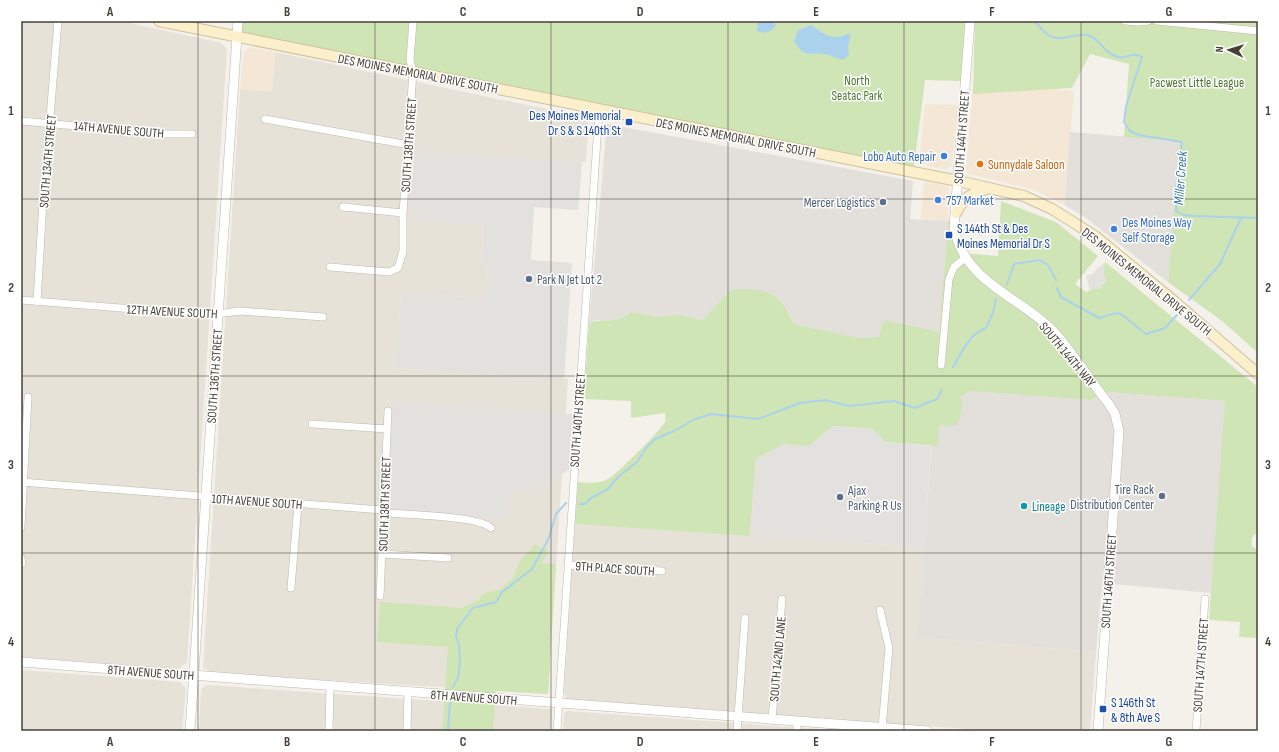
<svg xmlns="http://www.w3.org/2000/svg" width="1279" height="752" font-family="'Sofia Sans Condensed',sans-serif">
  <rect width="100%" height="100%" fill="#f4f0ea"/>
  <!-- residential -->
  <path fill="#e7e2d8" d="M21,21H121L221,43L227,49L187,662L179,669L21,657Z
    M275,52L589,118L586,162H582L484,225L481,264L488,265L486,298L401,293L396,368L568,379L548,694L213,673L203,668L240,89L272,91Z
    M575,524L924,547L917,637L1096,652L1090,731H995L571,700L566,698L564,691Z
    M21,670L180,682L186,688L182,731H21Z
    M207,685L552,709L551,731H199L201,689Z
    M567,711L847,731H563L564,714Z"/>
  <!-- commercial -->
  <path fill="#f4e7d6" d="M252,48L275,52L272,91L240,89L243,55L246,50Z
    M973,85L1074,91L1065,205L1032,189L969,174L966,171Z
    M925,104L958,105L952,165L946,170L919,164Z
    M924,181L945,185L949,187L948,221L921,219Z"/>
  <!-- industrial -->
  <path fill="#e3dfdb" d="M607,124L913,181L910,219L948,221L939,334L882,324L879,337L859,338L794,324L790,314L781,301L772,294L731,290L702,320L678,315L656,317L631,312L623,318L613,321L595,320L589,324Z
    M1070,132L1181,141L1168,282L1086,218L1065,205Z
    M936,388L1090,400L1106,392L1226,401L1211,593L1102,583L1096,652L917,637Z"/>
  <!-- green -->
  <path fill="#d0e5b5" d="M242,21H965L961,81L925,80L914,167L241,35Z
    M975,21H1258V353L1222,321L1168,282L1180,141L1124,137L1129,64L1090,54L1072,88L973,94Z
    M1001,201L1056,222L1098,256L1075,284L1086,292L1095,288L1106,282L1103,269L1105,262L1258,387V532C1252,536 1251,538 1252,546L1258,550V638L1239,637L1240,622L1209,620L1225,401L1106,392L1091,400L969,391L959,398L963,402L959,422L954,426L939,425L938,446L885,442L872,429L833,426L808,447L784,444L756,459L750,536L575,524L578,482C588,483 599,484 608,479C615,476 662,429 665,422C666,420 665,416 665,413L631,418V401L584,399L589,324C598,318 604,322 614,320C621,319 626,316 631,312L656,317L678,315L702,320L731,290C765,287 781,291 794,324L859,338L879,337L882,323L887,321L931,330L939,333L948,221L960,222L962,253L998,256Z
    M535,545L549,550L542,563L556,564L548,694L496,691L493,731H442L448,647L377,642L380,602L462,608L477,601L485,593L500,589L512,579L519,562Z"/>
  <!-- parking -->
  <path fill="#e3e1de" d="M415,151L582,162L578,210L534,207L531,260L572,263L564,380L396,368L401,293L486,298L488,265H481L484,225L411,220Z
    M1104,263L1103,269L1106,282L1101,283L1102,288L1090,290L1086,276L1092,274Z
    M394,401L574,414L570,469L533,492L510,491L508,518L387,509Z
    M833,426L872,429L886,442L931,446L924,547L750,536L756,459L784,444L808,447Z"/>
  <!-- water -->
  <path fill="#aad2ed" d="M758,21H773L776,25L772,30L764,33L757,31Z
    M811,25C820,31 828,38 839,37C844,37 846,33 851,34L848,46L849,55L843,60C837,58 830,55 824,54C808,52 804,59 794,41L798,30Z"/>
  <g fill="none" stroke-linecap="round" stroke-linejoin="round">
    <!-- stream -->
    <path stroke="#aad2ed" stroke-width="2" d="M1034,21C1039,25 1044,33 1050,36C1062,43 1079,30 1092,37C1101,42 1108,56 1119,57C1128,59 1133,51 1142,57L1126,106L1124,122L1130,131L1139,135L1182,142L1176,188V211L1183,215L1193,216L1258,218
      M1007,284L1014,264L1040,260L1048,265L1056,280
      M1057,288L1061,297L1099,318C1105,317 1112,313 1118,313C1122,313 1141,331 1146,334L1165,328L1177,315
      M1189,300L1220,264L1241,218
      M953,367C963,351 968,335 986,328L993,313L996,299
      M580,504H585L591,498L608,489L618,477L638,461L646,448L655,439L674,431L693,420L711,414L758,419L800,403L825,400L849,406L894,401L915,408L937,399L942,390
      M453,687L458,678L460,663L459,645L456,636L457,629L473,608L496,602L502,592L532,569L548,540L556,514L566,503
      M448,731L450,703"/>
    <defs>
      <path id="minor" d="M1125,21L1139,22L1148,21
        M1157,21L1258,31
        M265,119L409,145
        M21,121L165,134H192
        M343,207L403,213
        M330,267L389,272L398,268L403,251V213L413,72L410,60L413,21
        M21,300L208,315L240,311L323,317
        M37,302L43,201L58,21
        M941,365L949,279L954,267L965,258
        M312,424L387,429
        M21,482L382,510L389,513C409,515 480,516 491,528
        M21,527L28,397
        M382,554L448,558
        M21,558L22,563
        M568,565L662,571
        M291,588L298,504
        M380,596L388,411
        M880,610L889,648L882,728
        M772,720L782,599
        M329,731L330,687
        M407,731L408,692
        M557,731L599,110
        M737,731L745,618
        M797,731V722
        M1196,731L1205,599"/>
      <path id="tertiary" d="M970,21L954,227C964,284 1021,296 1056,334C1075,356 1091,382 1109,404L1115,414L1119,431L1098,731
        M21,662L928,731
        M190,731L238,21"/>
      <path id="secondary" d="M159,21L958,181L1024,196L1052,209L1095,236L1175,302L1258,374
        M956,213C963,198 971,193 987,189"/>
    </defs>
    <!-- minor casing -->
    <use href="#minor" stroke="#bfb8ac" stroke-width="8"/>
    <!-- tertiary casing -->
    <use href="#tertiary" stroke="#bfb8ac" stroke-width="10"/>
    <!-- secondary casing -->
    <use href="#secondary" stroke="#d1c29b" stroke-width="12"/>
    <!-- minor -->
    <use href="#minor" stroke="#fff" stroke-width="7"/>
    <!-- tertiary -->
    <use href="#tertiary" stroke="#fff" stroke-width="9"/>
    <!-- secondary -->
    <use href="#secondary" stroke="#fcefcc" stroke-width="10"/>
  </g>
  <!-- grid -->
  <path fill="none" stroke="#474138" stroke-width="1" stroke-opacity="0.55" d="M198,21V731M375,21V731M551,21V731M728,21V731M904,21V731M1081,21V731M21,199H1258M21,376H1258M21,553H1258"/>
  <!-- markers -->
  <g fill="#1a4fb4" stroke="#fff" stroke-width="1.5">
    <rect x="625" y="118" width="8" height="8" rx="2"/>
    <rect x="945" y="231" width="8" height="8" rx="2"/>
    <rect x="1099" y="705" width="8" height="8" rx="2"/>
  </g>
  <g fill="#3f7fe0" stroke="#fff" stroke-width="1.5">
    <circle cx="944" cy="156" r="4"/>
    <circle cx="938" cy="200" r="4"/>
    <circle cx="1114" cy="229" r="4"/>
  </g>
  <circle fill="#e8710a" stroke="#fff" stroke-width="1.5" cx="980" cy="164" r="4"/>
  <g fill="#5c6f8a" stroke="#fff" stroke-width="1.5">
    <circle cx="883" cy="202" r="4"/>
    <circle cx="529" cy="279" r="4"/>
    <circle cx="1162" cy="496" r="4"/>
    <circle cx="840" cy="497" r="4"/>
  </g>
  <circle fill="#0f9aa8" stroke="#fff" stroke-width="1.5" cx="1024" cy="506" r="4"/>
  <g text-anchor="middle" stroke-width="3" stroke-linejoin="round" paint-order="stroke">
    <!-- street labels -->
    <g font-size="13" fill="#474138" stroke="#fff">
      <text transform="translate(418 73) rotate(11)" y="5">DES MOINES MEMORIAL DRIVE SOUTH</text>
      <text transform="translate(119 129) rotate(5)" y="5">14TH AVENUE SOUTH</text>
      <text transform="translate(736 137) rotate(11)" y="5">DES MOINES MEMORIAL DRIVE SOUTH</text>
      <text transform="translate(961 137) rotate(-86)" y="5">SOUTH 144TH STREET</text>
      <text transform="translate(408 145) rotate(-86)" y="5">SOUTH 138TH STREET</text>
      <text transform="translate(47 161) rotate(-85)" y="5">SOUTH 134TH STREET</text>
      <text transform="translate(1147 281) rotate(39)" y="5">DES MOINES MEMORIAL DRIVE SOUTH</text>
      <text transform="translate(172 311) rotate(3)" y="5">12TH AVENUE SOUTH</text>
      <text transform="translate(1068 354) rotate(50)" y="5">SOUTH 144TH WAY</text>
      <text transform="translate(214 376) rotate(-86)" y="5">SOUTH 136TH STREET</text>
      <text transform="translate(577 420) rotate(-86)" y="5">SOUTH 140TH STREET</text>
      <text transform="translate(257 501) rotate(4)" y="5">10TH AVENUE SOUTH</text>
      <text transform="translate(384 504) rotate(-88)" y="5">SOUTH 138TH STREET</text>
      <text transform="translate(615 568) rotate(4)" y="5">9TH PLACE SOUTH</text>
      <text transform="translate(1108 581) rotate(-86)" y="5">SOUTH 146TH STREET</text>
      <text transform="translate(777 659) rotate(-85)" y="5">SOUTH 142ND LANE</text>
      <text transform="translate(1200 665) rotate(-86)" y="5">SOUTH 147TH STREET</text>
      <text transform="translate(151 672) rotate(4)" y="5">8TH AVENUE SOUTH</text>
      <text transform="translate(474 697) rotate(4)" y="5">8TH AVENUE SOUTH</text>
    </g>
    <!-- park labels -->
    <g font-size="13" fill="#4b762e" stroke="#fff">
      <text x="857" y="85">North<tspan x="857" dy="15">Seatac Park</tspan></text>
      <text x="1197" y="87">Pacwest Little League</text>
    </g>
    <!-- transit labels -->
    <g font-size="13" fill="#164399" stroke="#fff" text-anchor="start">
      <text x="621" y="120" text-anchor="end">Des Moines Memorial<tspan x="621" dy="15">Dr S &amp; S 140th St</tspan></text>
      <text x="957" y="233">S 144th St &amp; Des<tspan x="957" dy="15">Moines Memorial Dr S</tspan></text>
      <text x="1111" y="707">S 146th St<tspan x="1111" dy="15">&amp; 8th Ave S</tspan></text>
    </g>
    <!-- shop labels -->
    <g font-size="13" fill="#366cbe" stroke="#fff" text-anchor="start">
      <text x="936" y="161" text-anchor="end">Lobo Auto Repair</text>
      <text x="946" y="205">757 Market</text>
      <text x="1122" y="227">Des Moines Way<tspan x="1122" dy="15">Self Storage</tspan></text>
    </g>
    <!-- food labels -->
    <g font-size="13" fill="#c56008" stroke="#fff" text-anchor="start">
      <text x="988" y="169">Sunnydale Saloon</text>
    </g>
    <!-- service labels -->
    <g font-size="13" fill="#4e5e75" stroke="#fff" text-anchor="end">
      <text x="875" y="207">Mercer Logistics</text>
      <text x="537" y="284" text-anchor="start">Park N Jet Lot 2</text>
      <text x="1154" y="494">Tire Rack<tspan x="1154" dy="15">Distribution Center</tspan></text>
      <text x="848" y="495" text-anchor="start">Ajax<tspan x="848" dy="15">Parking R Us</tspan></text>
    </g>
    <!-- culture labels -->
    <g font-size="13" fill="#0d838f" stroke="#fff" text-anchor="start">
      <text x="1032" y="511">Lineage</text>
    </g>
    <!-- water labels -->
    <g font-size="14" font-style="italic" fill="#3578a6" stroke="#fff">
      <text transform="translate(1180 178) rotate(-86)" y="5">Miller Creek</text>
    </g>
  </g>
  <!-- border -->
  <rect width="1279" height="752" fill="none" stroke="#ffffff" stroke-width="44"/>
  <!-- north arrow -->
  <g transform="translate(1229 50) rotate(274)" stroke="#ffffff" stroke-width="3" paint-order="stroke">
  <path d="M0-3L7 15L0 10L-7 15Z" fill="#474138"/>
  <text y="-6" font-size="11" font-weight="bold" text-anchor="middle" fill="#474138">N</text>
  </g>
  <rect x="22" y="22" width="1235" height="708" fill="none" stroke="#474138" stroke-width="1.5"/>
  <g font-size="13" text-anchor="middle" font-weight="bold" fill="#474138">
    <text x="110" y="16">A</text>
    <text x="287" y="16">B</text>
    <text x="463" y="16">C</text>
    <text x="640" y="16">D</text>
    <text x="816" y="16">E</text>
    <text x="992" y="16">F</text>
    <text x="1169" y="16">G</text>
    <text x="11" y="115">1</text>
    <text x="1268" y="115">1</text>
    <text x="11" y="292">2</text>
    <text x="1268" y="292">2</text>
    <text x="11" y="469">3</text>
    <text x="1268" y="469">3</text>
    <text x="11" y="646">4</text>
    <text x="1268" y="646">4</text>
    <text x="110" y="746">A</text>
    <text x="287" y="746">B</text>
    <text x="463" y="746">C</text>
    <text x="640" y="746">D</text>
    <text x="816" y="746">E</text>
    <text x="992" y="746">F</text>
    <text x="1169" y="746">G</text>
  </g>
</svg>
